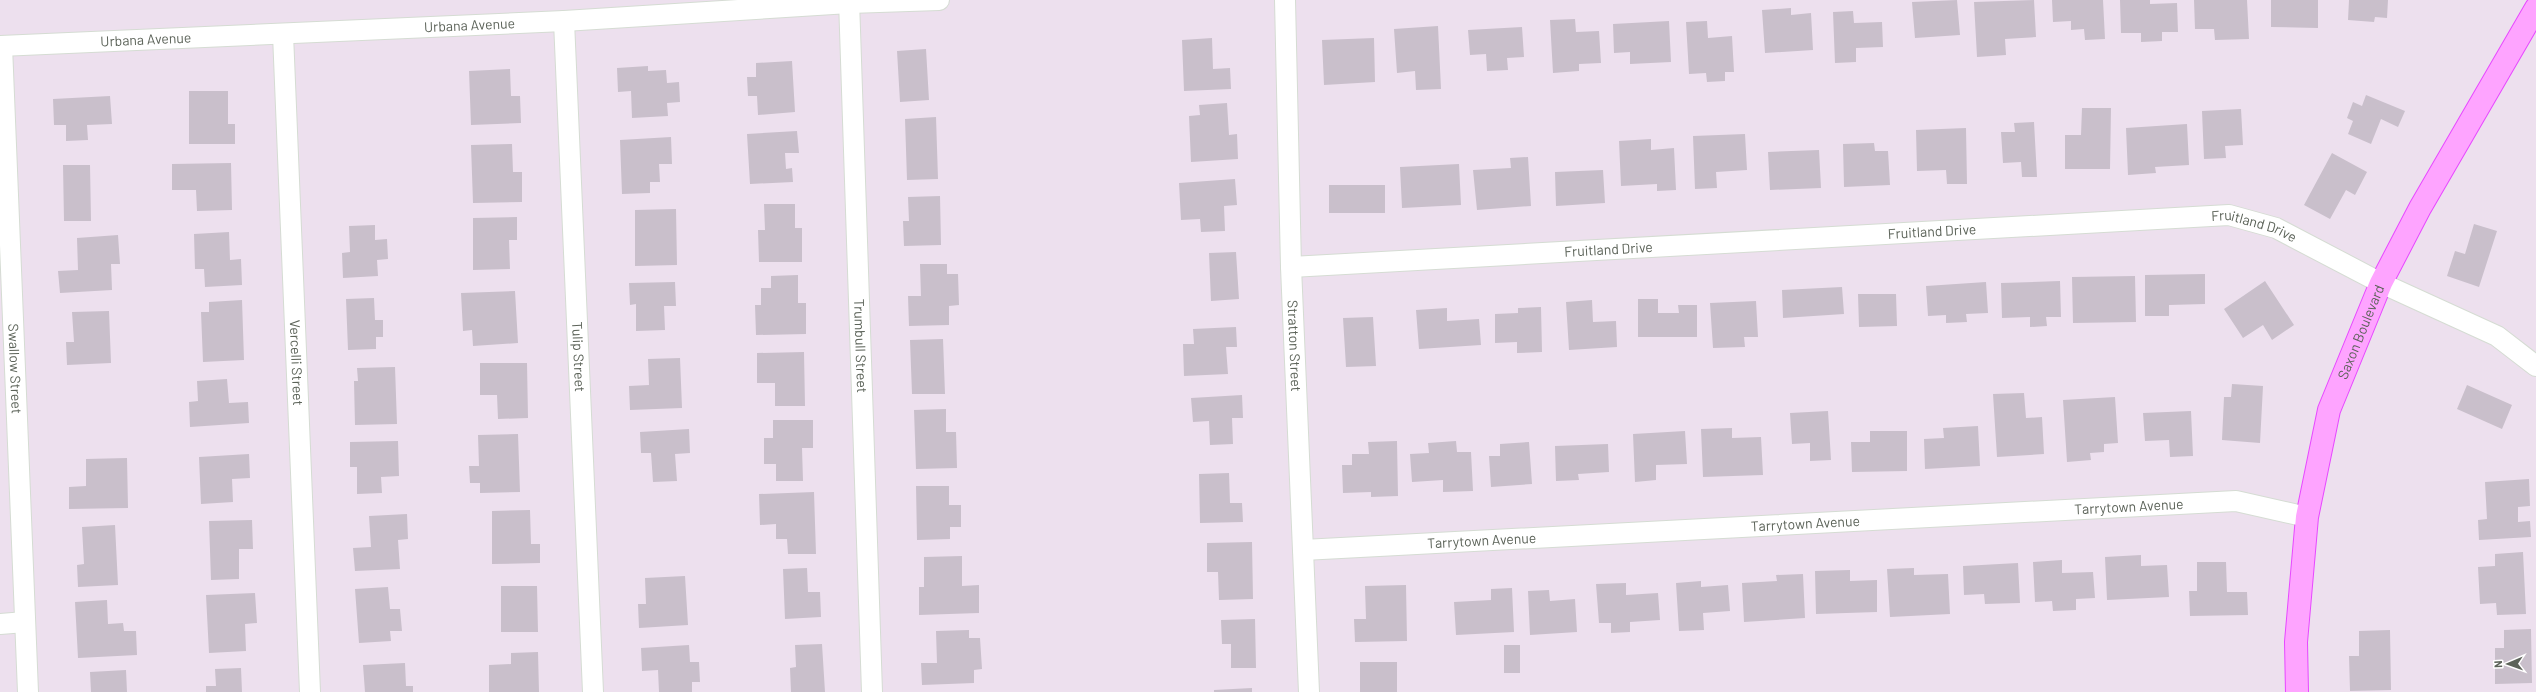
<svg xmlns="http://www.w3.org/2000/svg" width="2536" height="692" font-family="Barlow,sans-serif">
  <rect width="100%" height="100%" fill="#ede0ee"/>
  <!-- building -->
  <path fill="#c9bfcb" d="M1957,0L1960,35L1915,38L1912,2Z
    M2034,0L2036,37L2005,39L2006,55L1977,57L1974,2Z
    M2052,0H2103L2105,39L2085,40L2084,29L2071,30V21L2053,22Z
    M2120,0H2150V4L2177,3L2178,32H2162V41L2141,42V33H2121Z
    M2194,0H2247L2249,39L2215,40L2214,29H2195Z
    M2271,0H2318V28L2271,27Z
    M2349,0H2388L2387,18L2375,17L2374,22L2348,20Z
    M1791,8V15L1811,13L1813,50L1765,53L1762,10Z
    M1853,11L1854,23L1882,22L1883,47L1856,48V62L1835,63L1833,12Z
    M1575,19L1576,32L1599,31L1601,63L1579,64V71L1553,73L1550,20Z
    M1669,21L1671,62L1630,64V52L1614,53L1613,24Z
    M1707,21L1708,38L1732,36L1734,72H1725V81L1707,82L1706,73L1689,74L1686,22Z
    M1438,26L1441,89L1416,90L1415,71L1397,73L1394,29Z
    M1522,27L1524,57L1507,58L1508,70L1487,71L1486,54L1470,55L1468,30Z
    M1212,38L1213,69L1230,68L1231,89L1184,91L1182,40Z
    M1374,38L1375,82L1324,85L1322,40Z
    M926,49L929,100L900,102L897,51Z
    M792,61L795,112L758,115L757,96H748L747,77H756V63Z
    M648,66V71L666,70L667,83L679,82L680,102L667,103L668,116L632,118L631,91L618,92L617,68Z
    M510,69L511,96H520L521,123L471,125L469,71Z
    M189,91H228V124H235V144H189Z
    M2366,95L2405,111L2398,127L2381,119L2371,144L2348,134L2353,121L2347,118L2353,102L2362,106Z
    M110,96L112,124L87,125L88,140L66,141V125H54L53,99Z
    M1227,103L1229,135L1237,134L1238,159L1191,162L1189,116L1200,115L1199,105Z
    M2082,108H2111L2110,169H2065V135H2081Z
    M2241,109L2243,145L2225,146L2226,158L2204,159L2202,111Z
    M936,117L938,179L907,180L905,119Z
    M2034,122L2037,177H2022L2021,162L2003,163L2001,132H2015L2014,123Z
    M2187,124L2189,165L2155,167L2156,173L2128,175L2126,128Z
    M1966,128L1967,184H1947L1946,170L1917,171L1916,130Z
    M797,131L799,153H785L786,169L792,168L793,182L750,184L747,134Z
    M1745,134L1747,170L1716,172L1717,188L1695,189L1693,136Z
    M671,137L672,164H659L660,182H650V193L622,194L620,140Z
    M1651,139V150L1674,148L1676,190L1657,191V184L1621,186L1619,141Z
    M1874,143L1875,151H1888L1890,185L1844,187L1843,144Z
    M512,144L513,172H522V202L473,203L471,145Z
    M1819,150L1821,188L1770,190L1768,152Z
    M2332,153L2367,172L2355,195L2346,190L2330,219L2304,205Z
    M1528,157L1531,206L1477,210L1473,170L1511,168L1510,158Z
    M231,163L232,210L197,211L196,190H172V164Z
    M1459,164L1461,205L1402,208L1400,167Z
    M63,165H90L91,221H64Z
    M1603,170L1605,203L1556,206L1555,172Z
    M1235,179L1237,205L1224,206L1225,231L1201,232L1200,219L1181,220L1179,183Z
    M1329,185H1385V213H1329Z
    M940,196L941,245L904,246L903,221H909L908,197Z
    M764,204H795V228H802V262H759L758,230H765Z
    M676,209L677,265L635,266V210Z
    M517,217V240H509L510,269L473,270V218Z
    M2474,224L2497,231L2479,287L2447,276L2455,251L2465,254Z
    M375,225V240L387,239L388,259L377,260L378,276L343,278L342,253L350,252L349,226Z
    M229,232L230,260L241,259L242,285L205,287L204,269H195L194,234Z
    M118,235L120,264H111L112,290L60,293L58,271L78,270L77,238Z
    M1236,252L1239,299L1211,301L1209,253Z
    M920,264H947V274H958L959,305L949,306V325L909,326L908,296H921Z
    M2205,274V304L2169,305V316H2145V275Z
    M798,275V303H806V334L756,335L755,305H761V288H771V276Z
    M2135,276L2136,322L2073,323L2072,277Z
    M2060,281L2061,317H2046L2047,326L2030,327V317L2002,318L2001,283Z
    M2265,281L2294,325L2272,340L2263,325L2243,338L2224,309Z
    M675,282L676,306H664L665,330L636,331V304L630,305L629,283Z
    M1986,282L1988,313L1966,314L1967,322L1946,323V315L1928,316L1926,286Z
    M1842,287L1844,314L1783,318L1782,290Z
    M515,291L518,343L473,346L472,330L463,331L461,293Z
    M1858,294H1896L1897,326L1859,327Z
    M374,298L375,320H383V337H376V349L348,350L346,299Z
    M1638,299H1658V313H1679L1678,305H1697V337H1638Z
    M242,300L244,360L203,362L201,312H209V302Z
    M1592,300L1593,322L1616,321L1617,347L1569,350L1566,302Z
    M1756,301L1758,337H1744L1745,347L1713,348L1710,303Z
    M1541,307L1542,352L1517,353V342L1495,343V314L1518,313V308Z
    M1447,308V321L1479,319L1481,345L1419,349L1416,310Z
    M109,311L111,363L67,365L66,342H74L72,312Z
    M1373,317L1376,366L1346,367L1343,318Z
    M1236,327L1237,347H1226L1228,374L1184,376L1183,344H1194L1193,329Z
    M943,339L945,394H912L910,340Z
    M804,352L805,406H775V383H757V353Z
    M680,358L682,408L630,410L629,386L649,385L648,359Z
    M480,363H527L528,418L498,419L497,395H480Z
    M395,367L397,424L355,425L354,381H358L357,368Z
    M227,379L229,403L248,402L249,423L190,427L189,402L198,401L197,381Z
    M2232,384L2263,386L2260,443L2222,440L2224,397H2231Z
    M2467,385L2512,405L2502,429L2457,409Z
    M2024,393L2026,418L2042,417L2044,454L1997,457L1993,394Z
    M1242,395L1243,418H1232L1233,444L1210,445L1209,421L1193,422L1191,398Z
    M2115,397L2118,443L2104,444V452L2090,453L2091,460L2067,462L2063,400Z
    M946,409V432H956L957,468L916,469L914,410Z
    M1828,411L1831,460L1810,461V443L1792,444L1790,413Z
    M2191,411L2193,456L2170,457L2169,440L2145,441L2143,413Z
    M773,420H813V448H802L803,481H776V464H764V438H773Z
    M1978,426L1980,466L1925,469L1924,439L1944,438L1943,428Z
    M1732,428V438L1761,437L1763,475L1703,477L1701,429Z
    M689,429L690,453L675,454L677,481L653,482L651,453H641L640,432Z
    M1685,431L1687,464L1656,465V480L1635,482L1633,434Z
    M1870,431H1907V471L1852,472L1851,442H1870Z
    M518,434L520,492L480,493V483H470L469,466H479L478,435Z
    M398,441L399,476L381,477L382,493L357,494V467H350V442Z
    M1397,441L1398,496L1371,497V492L1343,493L1342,465H1352V454H1369L1368,442Z
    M1456,441L1457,452H1471L1473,491L1443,492V480L1412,482L1410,454L1429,453L1428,443Z
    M1529,442L1532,484L1491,487L1489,456H1500V444Z
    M1608,444L1609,472L1578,474L1579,480L1556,481L1555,446Z
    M249,454L250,478L232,479L233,502L201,504L199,457Z
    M127,458L128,508L69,509V487L86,486V459Z
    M1229,473L1230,503H1242L1243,522L1200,523L1199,474Z
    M2529,479L2530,506L2518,507V522L2530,521L2531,537L2479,540L2478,520L2487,519L2485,482Z
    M916,486H949V505H961V527H950V539L917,540Z
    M814,492L816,554H788L787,539H776V524L760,525L759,494Z
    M530,510L531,544H540V563L492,564V511Z
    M407,514L408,539L398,540L400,569L355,571L353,548L371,547L369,516Z
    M252,520L253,549H239V579L211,580L209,521Z
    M115,525L118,585L78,587L77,565L84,564L82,527Z
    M1252,542L1253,599L1219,600L1218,572H1207V543Z
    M2523,552L2526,614L2497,615L2496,603L2480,604L2478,567L2495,566V554Z
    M2141,555V566L2167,565L2169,597L2107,600L2105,557Z
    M962,556V586L979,585V613L919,615V587H924V557Z
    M2062,560V573L2093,572L2095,598L2076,599V610L2053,611L2052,601L2035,602L2033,562Z
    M2197,562H2226L2227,592H2247L2248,615L2190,616L2189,591H2197Z
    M2018,563L2020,603L1985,604L1984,594L1964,595L1963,566Z
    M807,568L808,592H820L821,617L785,619L783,569Z
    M1914,568V575L1948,574L1950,614L1890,617L1887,569Z
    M1850,570V581L1877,580V612L1816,614L1815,571Z
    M1803,574L1805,618L1744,622L1742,583L1777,581L1776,575Z
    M685,576L688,625L639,628L638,604H646L645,578Z
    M1701,581V587L1728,585L1730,611L1703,613L1704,630L1679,631L1676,583Z
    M1626,583V595L1658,593L1660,620L1630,622V632L1611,633V623H1599L1596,584Z
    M1406,585L1407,641L1355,642L1354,619H1366L1365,586Z
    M501,586H537L538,632H501Z
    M388,587L390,609H400L402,631H390L391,641L359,643L355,589Z
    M1512,588L1514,632L1456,635L1454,602L1491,600V589Z
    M1549,590L1550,601L1575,599L1577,632L1530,635L1528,591Z
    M255,593L257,623L245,624L246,651L209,653L206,595Z
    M107,600L108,624L123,623L124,631H136L137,655L78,658L75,602Z
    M1255,619L1256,668H1231V644H1222L1221,620Z
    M2531,629L2532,683L2495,684V648H2504V630Z
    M969,630V638H980L982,669L974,670V683L922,685L921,663H937L936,631Z
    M2390,630L2391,690L2350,691L2349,656H2359V631Z
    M822,644L825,692H791L790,668L796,667L795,645Z
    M689,645L690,662H699L700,682H692V692H659L658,670L642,671L641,648Z
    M1504,645H1520V673H1504Z
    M538,652L539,692H489V665L511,664V653Z
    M1360,662H1397V692H1360Z
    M405,663L406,686H413V692H365L363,665Z
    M241,668L242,692H206V686H216L215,669Z
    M126,670L127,692H91L90,672Z
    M1252,688V692H1214V690Z"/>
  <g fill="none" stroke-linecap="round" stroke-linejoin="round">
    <defs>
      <g id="minor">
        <path id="s1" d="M849,0L872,692"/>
        <path id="s2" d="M1285,0L1291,267L1309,692"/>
        <path id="s3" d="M564,21L593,692"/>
        <path id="s4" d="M283,34L310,692"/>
        <path id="s5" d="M0,46L564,21L849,3L939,0"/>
        <path id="s6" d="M2,46L28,692"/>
        <path id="s7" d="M1291,267L2229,215L2276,228L2381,283L2497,336L2536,366"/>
        <path id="s8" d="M1303,550L2236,501L2307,517"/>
        <path d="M0,624L25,622"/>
      </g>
      <g id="major">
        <path id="s9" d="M2297,692L2296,642L2307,517L2329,410L2381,283L2420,208L2536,8"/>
      </g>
    </defs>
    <!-- minor casing -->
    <use href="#minor" stroke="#d5dcd3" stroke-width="22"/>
    <!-- major casing -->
    <use href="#major" stroke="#e748ff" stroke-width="24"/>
    <!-- minor -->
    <use href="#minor" stroke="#fff" stroke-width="20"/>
    <!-- major -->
    <use href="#major" stroke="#fea4ff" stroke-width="22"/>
  </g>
  <g text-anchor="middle" stroke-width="3.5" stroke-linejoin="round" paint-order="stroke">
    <!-- street labels -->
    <g font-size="14" fill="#5c6359" stroke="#fff">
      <text dy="5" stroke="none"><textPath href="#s5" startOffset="470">Urbana Avenue</textPath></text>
      <text dy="5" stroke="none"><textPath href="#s5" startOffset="146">Urbana Avenue</textPath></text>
      <text dy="5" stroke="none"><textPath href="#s7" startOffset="966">Fruitland Drive</textPath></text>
      <text dy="5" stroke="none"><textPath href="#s7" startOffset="642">Fruitland Drive</textPath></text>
      <text dy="5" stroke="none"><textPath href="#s7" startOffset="318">Fruitland Drive</textPath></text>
      <text dy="5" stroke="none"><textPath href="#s9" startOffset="369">Saxon Boulevard</textPath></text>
      <text dy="5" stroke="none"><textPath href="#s1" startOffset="346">Trumbull Street</textPath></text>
      <text dy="5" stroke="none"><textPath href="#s2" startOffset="346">Stratton Street</textPath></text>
      <text dy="5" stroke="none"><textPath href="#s3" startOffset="336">Tulip Street</textPath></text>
      <text dy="5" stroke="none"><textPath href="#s4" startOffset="329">Vercelli Street</textPath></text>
      <text dy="5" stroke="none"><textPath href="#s6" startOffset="323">Swallow Street</textPath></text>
      <text dy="5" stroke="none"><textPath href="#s8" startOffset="827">Tarrytown Avenue</textPath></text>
      <text dy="5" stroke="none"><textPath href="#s8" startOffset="503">Tarrytown Avenue</textPath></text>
      <text dy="5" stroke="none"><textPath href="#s8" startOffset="179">Tarrytown Avenue</textPath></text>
    </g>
  </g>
  <!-- north arrow -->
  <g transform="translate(2508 664) rotate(268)" stroke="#ffffff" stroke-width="3" paint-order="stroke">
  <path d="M0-3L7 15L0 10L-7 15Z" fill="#5c6359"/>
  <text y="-6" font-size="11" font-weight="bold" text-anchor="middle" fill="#5c6359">N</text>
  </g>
</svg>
